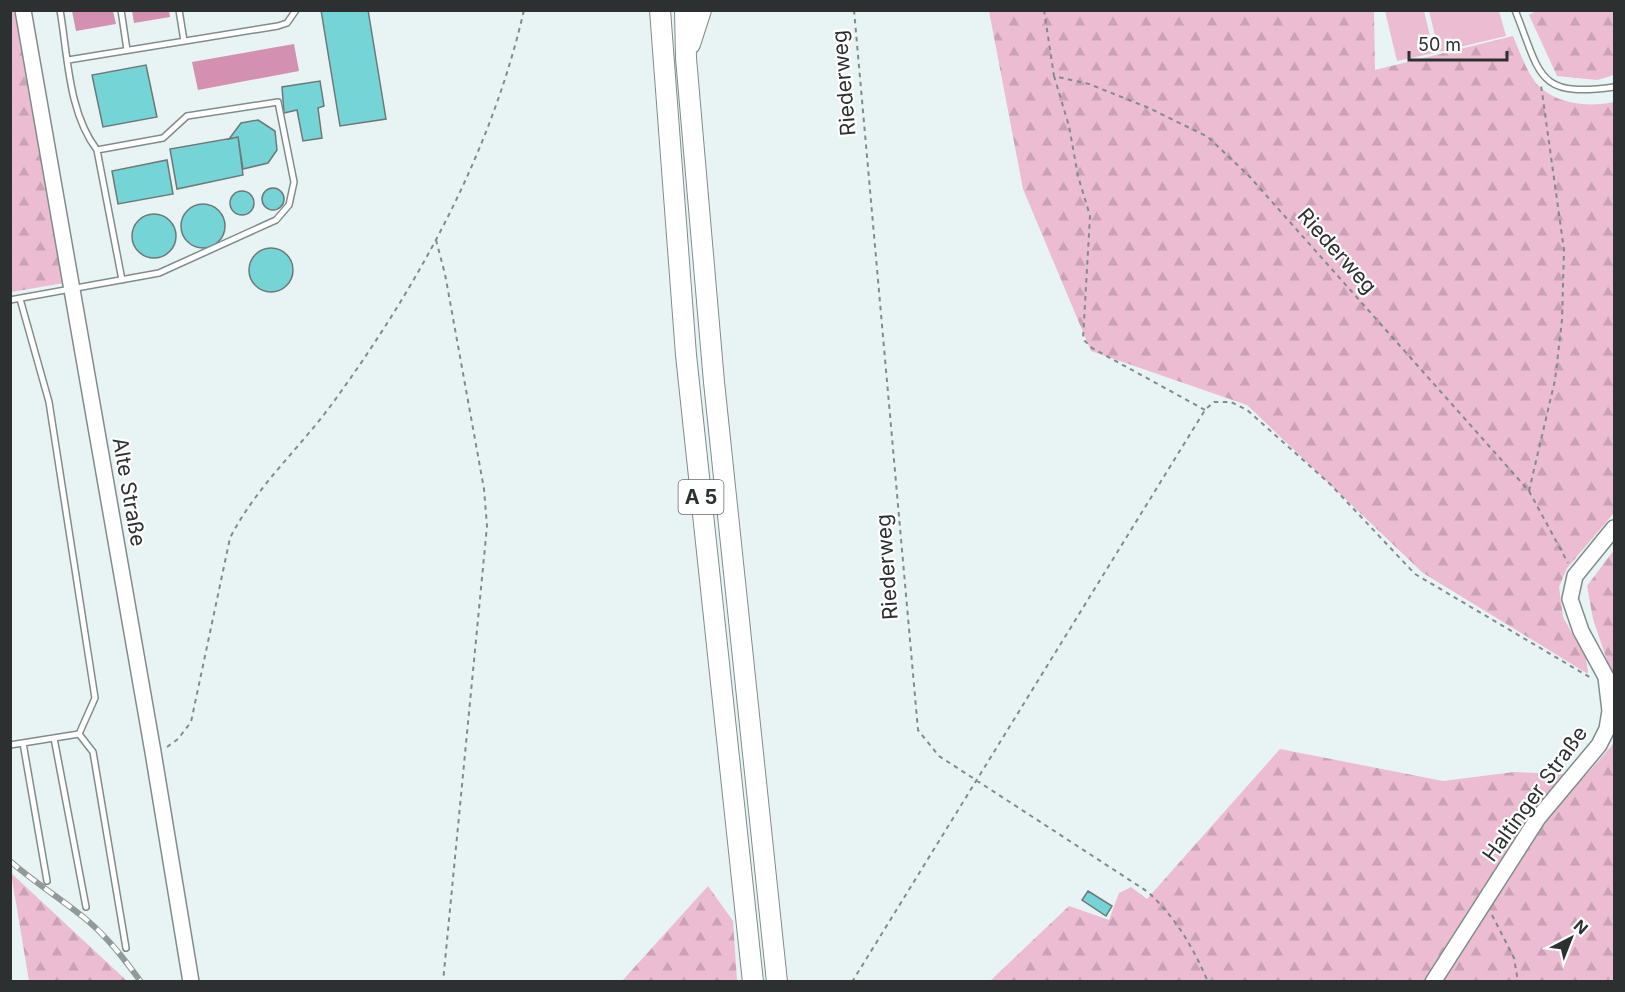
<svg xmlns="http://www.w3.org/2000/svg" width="1625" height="992" font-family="Inter,sans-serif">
  <defs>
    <pattern id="forest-firs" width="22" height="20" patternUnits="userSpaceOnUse" patternTransform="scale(1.5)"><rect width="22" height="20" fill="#ecbcd2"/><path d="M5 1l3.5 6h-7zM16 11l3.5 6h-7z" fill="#cba2b5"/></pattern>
  </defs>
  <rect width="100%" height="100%" fill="#e8f3f3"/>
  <!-- grass -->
  <path fill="#ecbcd2" d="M1385,11H1424L1434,53L1397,61Z
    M1429,11H1499L1506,36L1439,52Z"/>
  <!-- forest -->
  <path fill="url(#forest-firs)" d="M14,10L64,283L11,292L10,11Z
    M989,11H1374L1375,70L1513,36C1520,52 1528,77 1542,89C1561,105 1592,107 1614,102V513L1567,568L1559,587L1563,617L1586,658L1588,674L1423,573L1247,405L1091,351L1023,189Z
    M1536,11H1614V75L1597,80L1557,76L1529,15Z
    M1614,550V681L1593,619L1587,586Z
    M1614,743V981L989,982L1069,906L1109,920L1119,893L1131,887L1147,899L1280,749L1443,781L1514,772L1586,775Z
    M11,873L127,981H29Z
    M708,886L733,921L737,981H622Z"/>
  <!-- water -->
  <path fill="#d490b0" d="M72,11H113L116,24L76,31Z
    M132,11H169L170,17L134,23Z
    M294,44L299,71L198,90L192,62Z"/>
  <!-- building -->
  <path fill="#75d5d6" stroke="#6e7878" stroke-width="1.5" d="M321,10H368L386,119L340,126Z
    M146,65L157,117L103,127L92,75Z
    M320,81L324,106L318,108L322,138L303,141L297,110L284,113L282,87Z
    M258,120L275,131L277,150L268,163L243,169L238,137L229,139L241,123Z
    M238,137L243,175L177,189L170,149Z
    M167,160L173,194L118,204L112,171Z
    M262 199a11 11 0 1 1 22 0a11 11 0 1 1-22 0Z
    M230 203a12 12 0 1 1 24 0a12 12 0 1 1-24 0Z
    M181 226a22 22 0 1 1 44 0a22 22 0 1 1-44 0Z
    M132 236a22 22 0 1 1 44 0a22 22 0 1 1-44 0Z
    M249 270a22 22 0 1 1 44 0a22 22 0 1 1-44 0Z
    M1088,891L1112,906L1106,916L1082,900Z"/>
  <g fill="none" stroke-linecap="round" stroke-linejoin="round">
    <defs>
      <path id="lane" d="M60,10C68,56 68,112 97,150L122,280
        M121,10L127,50
        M179,10L184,41
        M1515,10C1541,75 1536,98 1614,87
        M68,60L278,26L287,23L296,10
        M10,300L159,273L276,220L289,205L294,182L278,102L187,116L163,138L97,150
        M79,734L93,752L126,948
        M54,738L86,907
        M23,743L47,881
        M10,745L79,734L95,698L49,402L20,299"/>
      <path id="secondary" d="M23,10L153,752L191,982
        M1433,982L1538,818L1599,745L1607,729L1610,711L1606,677L1581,631L1570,599L1575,576L1614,528"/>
      <path id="highway" d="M660,10L686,355L753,982
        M685,10L686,58L714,382L777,982
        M690,44L701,10"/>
    </defs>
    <!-- lane casing -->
    <use href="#lane" stroke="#818c8c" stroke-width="8"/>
    <!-- secondary casing -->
    <use href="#secondary" stroke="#818c8c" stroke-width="18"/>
    <!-- highway casing -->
    <use href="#highway" stroke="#818c8c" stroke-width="22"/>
    <!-- path -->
    <path stroke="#838a8a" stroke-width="2" stroke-dasharray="4.5 4.5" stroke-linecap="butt" d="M854,10L918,730L939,756L1148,892C1176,918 1193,947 1208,982
      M1044,10L1054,76L1089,84L1149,108L1208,137L1249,176L1529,491L1568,563
      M1054,76L1069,126L1078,176L1090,216L1083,339L1092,348L1205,410
      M436,240L445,274L484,489L487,526L443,982
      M1529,491L1555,380L1562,320L1564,250L1541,85
      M167,747L178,739L191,722L230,538C256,487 298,450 332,404C418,286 491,154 524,10
      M1492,915L1514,958L1518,982
      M852,982L1205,410L1214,402H1231L1247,410L1330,484L1415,574L1591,678"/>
    <!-- lane -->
    <use href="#lane" stroke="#fff" stroke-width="5"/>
    <!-- secondary -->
    <use href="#secondary" stroke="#fff" stroke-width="15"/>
    <!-- highway -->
    <use href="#highway" stroke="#fff" stroke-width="20"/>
    <defs>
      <path id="rail" d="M10,861C35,883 63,900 88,921C109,939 125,960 141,982"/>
    </defs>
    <!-- rail casing -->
    <use href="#rail" stroke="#919999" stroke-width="6"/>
    <!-- rail -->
    <use href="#rail" stroke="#fff" stroke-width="4" stroke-dasharray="11" stroke-linecap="butt"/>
  </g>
  <g text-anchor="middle" stroke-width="4.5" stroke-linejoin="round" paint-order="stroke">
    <!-- shield labels -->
    <rect fill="#fff" stroke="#6b6e6e" stroke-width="1.5" x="678.5" y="480" width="45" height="34" rx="4.5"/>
    <g font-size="20" font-weight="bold" fill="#2c3030">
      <text x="701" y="504">A 5</text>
    </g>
    <!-- street labels -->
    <g font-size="21" fill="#2c3030" stroke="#fff">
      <text transform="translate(844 83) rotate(-95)" y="7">Riederweg</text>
      <text transform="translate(1337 251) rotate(48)" y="7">Riederweg</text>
      <text transform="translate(129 492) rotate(80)" y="7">Alte Straße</text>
      <text transform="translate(887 567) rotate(-94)" y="7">Riederweg</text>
      <text transform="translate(1535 794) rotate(-54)" y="7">Haltinger Straße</text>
    </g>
  </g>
  <!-- border -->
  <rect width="1625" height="992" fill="none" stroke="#2c3030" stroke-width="24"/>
  <!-- north arrow -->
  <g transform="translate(1571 938) rotate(42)" stroke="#ffffff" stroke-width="4.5" paint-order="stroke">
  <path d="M0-4.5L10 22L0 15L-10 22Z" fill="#2c3030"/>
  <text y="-9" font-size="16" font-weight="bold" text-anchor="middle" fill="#2c3030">N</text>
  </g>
  <!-- scale -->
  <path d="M1409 51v9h98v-9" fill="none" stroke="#2c3030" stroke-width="3"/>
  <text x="1418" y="51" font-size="18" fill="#2c3030" stroke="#ffffff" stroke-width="4.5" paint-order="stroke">50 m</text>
</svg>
